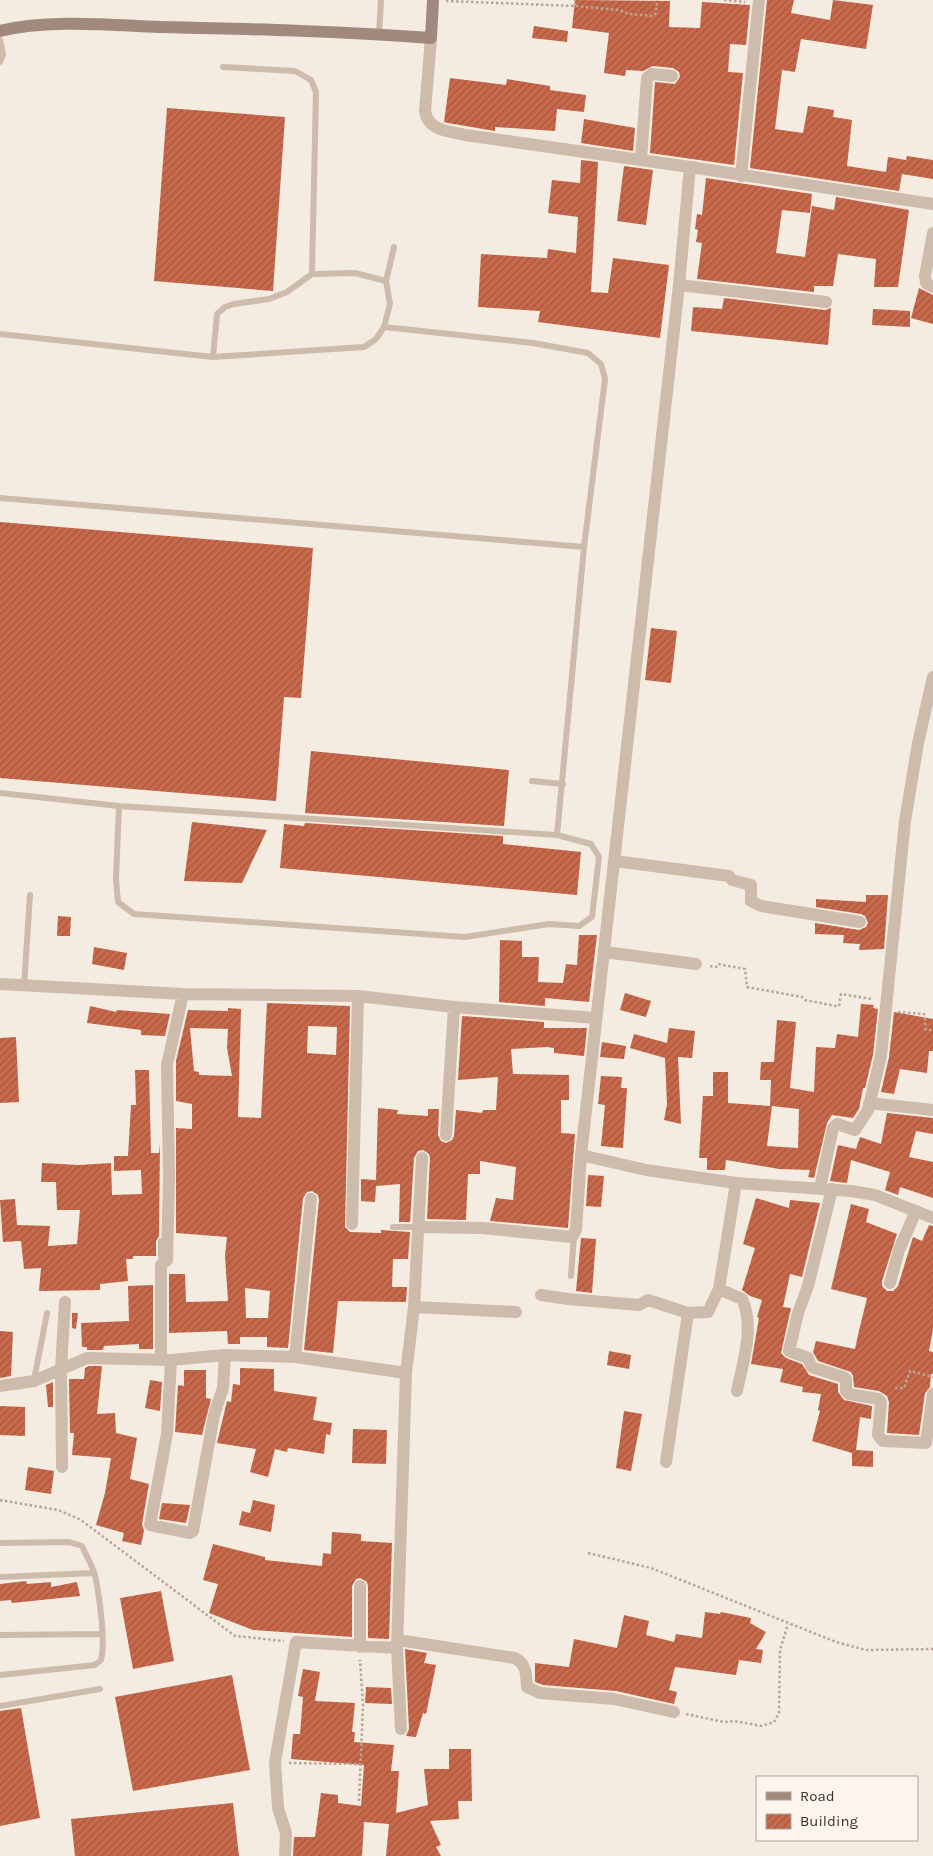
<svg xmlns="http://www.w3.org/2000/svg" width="933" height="1856" font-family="Karla,sans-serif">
  <defs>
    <pattern id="building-hatch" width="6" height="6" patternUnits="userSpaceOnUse" patternTransform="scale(1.25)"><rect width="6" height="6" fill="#c8694b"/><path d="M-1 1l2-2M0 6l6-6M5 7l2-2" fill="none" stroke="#a4573f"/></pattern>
  </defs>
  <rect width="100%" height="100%" fill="#f4ebe1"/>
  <!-- building -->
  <path fill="url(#building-hatch)" fill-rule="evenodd" d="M575,0L670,1L669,27L700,28L702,2L750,5L746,45L730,44L728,72L743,73L734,165L650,153L655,82L675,84L680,77L679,72L673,68L653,66L643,71L626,70L625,76L604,73L609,33L572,28Z
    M767,0H794L791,13L830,20L833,0L873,5L866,49L801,39L795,72L782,70L775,129L803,133L808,106L834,110L833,117L852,120L847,166L886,172L888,157L906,160L907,156L933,160V179L902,174L899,191L750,168Z
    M534,26L568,31L567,42L532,38Z
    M450,78L506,85L507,79L550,86V90L586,95L584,112L557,109L555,131L495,127V131L448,123L444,122Z
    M167,108L285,117L273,291L154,281Z
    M584,119L635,128L633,151L581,143Z
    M581,160L598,162L591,292L608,293L613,258L669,265L660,338L538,322L540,311L478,307L481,254L547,258L548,249L576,253L578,217L548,213L552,180L580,183Z
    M624,166L653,170L646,225L617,221Z
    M706,178L812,194L810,213L782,210L776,253L805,257L812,206L834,210L836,197L909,210L898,287H874L876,259L838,254L833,286H814V292L697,279L702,243L696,242L698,230L695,229L697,214L702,215Z
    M919,288L933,295V324L911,318Z
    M724,298L825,310L831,308L828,345L691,331L693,307L722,309Z
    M873,309L910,311V327L872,325Z
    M0,522L313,548L301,698L284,697L276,801L0,778Z
    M651,628L677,631L671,683L645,680Z
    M311,751L509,770L504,826L305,813Z
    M192,822L267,830L242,883L184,881Z
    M305,823L503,836V844L581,852L577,895L280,868L284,824L304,826Z
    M866,895H888L884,949L859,950L860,944L843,943L844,935L815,934V923L859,930L866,927L868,923L865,916L861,914L816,907V899L866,902Z
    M58,916L71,917L70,936H57Z
    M579,935H597L589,1002L545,998V1006L499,1002L500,940L522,941V957H539L538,982L563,983L566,964L577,965Z
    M94,947L127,953L124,970L92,964Z
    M625,993L651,1001L646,1017L620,1010Z
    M267,1003L350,1006L345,1227L350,1232L381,1233V1230L410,1232L408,1259H393L392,1287H407L406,1302L338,1301L333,1353L304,1350L319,1200L318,1195L312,1191L307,1192L303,1198L288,1348L267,1347V1337H240V1344H228L227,1331L169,1333V1274H185L186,1302L228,1301L225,1256L227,1237L176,1233V1128L192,1129V1104L176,1101V1061L188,1010L228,1011V1008L241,1009L238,1117L261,1118ZM308,1026L337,1027L336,1055L307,1053ZM190,1028L228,1029L227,1048L232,1076L199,1075V1072L194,1071ZM245,1288L270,1291L268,1318H246Z
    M861,1004L874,1005L873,1008L878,1009L873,1055L865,1088H863L859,1109L853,1118L832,1115L827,1123L814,1178L808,1177L810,1170L779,1169L726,1160L725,1170H707V1158H699L703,1096H713V1072H728V1103L770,1106L771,1080H760L761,1062H774L777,1020L796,1022L790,1088L814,1092L816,1047L835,1048L837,1034L858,1037ZM772,1106L799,1109L798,1148L767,1146Z
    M90,1006L116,1012L117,1010L170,1014L165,1036L141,1035V1030L87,1023Z
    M894,1012L933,1019V1051H929L927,1073L900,1069L894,1094L881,1092L889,1057Z
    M462,1016L544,1022V1028H587L584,1056L554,1053V1048L547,1047L511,1049L513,1074L569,1075V1100H561V1133L575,1134L568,1228L490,1221L496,1198L513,1200L516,1167L480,1161V1174H468L466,1220L427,1219L430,1158L429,1154L423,1150L418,1151L414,1158L410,1222H399L400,1184L376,1186L375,1202L361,1201V1179L376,1180L378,1108L398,1110L397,1114L428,1116V1109H439L438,1135L441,1141L446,1143L452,1140L454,1136L456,1110L482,1113L483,1110H496L498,1077L458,1080Z
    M669,1028L695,1031L692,1058L678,1057L681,1124L664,1120L667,1104L665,1058L630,1048L634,1034L667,1043Z
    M16,1037L19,1102L0,1103V1038Z
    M602,1042L626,1046L624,1059L600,1057Z
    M135,1070H149L151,1153H159L160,1144L159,1236L156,1241V1256H133V1259H126L128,1281L100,1284V1290L39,1291L41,1268L24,1269L21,1241L3,1242L0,1200L15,1199L17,1225L50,1226L48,1246L77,1244L80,1210H57L56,1182H41L42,1163L79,1165L111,1163L112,1195L142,1194L141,1170L114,1171V1156H128L131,1105H136Z
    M601,1076L622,1077L621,1088H627L623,1148L601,1146L605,1105L598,1104Z
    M887,1113L933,1118V1134L916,1131L909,1157L933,1162V1198L900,1187L898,1195L885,1190L890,1172L851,1160L847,1183L830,1181L838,1145L856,1149L860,1137L881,1144Z
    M588,1175L604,1176L601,1207L586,1206Z
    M756,1198L789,1208L790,1200L820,1203L802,1277L790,1274L783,1307L791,1308L781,1353L786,1358L802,1364L809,1375L838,1384V1392L844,1400L872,1406L871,1419L860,1417L856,1450L873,1451V1467L852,1466V1453L812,1441L820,1411L818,1410L821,1394L802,1392L803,1387L780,1382L783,1369L751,1364L759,1318L757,1317L762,1300L750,1296L742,1290L755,1248L743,1244Z
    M851,1204L869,1209L866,1222L897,1234L882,1281V1286L887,1291H893L898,1286L913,1237L922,1241L929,1225L933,1226V1329L929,1351L933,1352V1374H931L930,1387L925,1393L919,1435L887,1433L889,1402L887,1396L879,1391L854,1387L853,1376L851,1372L818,1361L813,1352L816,1341L855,1349L858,1335L867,1298L831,1289Z
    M581,1238L596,1239L592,1293L576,1291Z
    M153,1285V1349H139V1344L104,1346L103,1350H87V1347H82L81,1323L129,1321L128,1286Z
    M72,1313H78L76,1329L72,1328Z
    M0,1331L13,1332L11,1376L0,1378Z
    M609,1351L631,1355L629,1369L607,1365Z
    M89,1366H102L97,1414L115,1413L116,1433L137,1438L130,1479L149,1484L142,1524L144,1531L141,1545L122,1541L124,1533L96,1525L105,1493L111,1458L72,1455L74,1433H70L69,1379H84L85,1368Z
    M240,1368L274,1369V1391L317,1397L313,1420L332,1423L330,1435L326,1434L324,1454L288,1448L287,1452L275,1449L268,1477L250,1472L256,1449L217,1443L227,1401L231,1402L233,1384L240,1385Z
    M184,1370H206V1398L211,1399L202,1435L175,1432L178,1385L184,1386Z
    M150,1380L162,1382L160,1411L145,1408Z
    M53,1382V1407H48L46,1385Z
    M0,1406L25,1407V1436L0,1435Z
    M624,1411L642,1414L631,1471L616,1468Z
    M353,1429L387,1430L386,1464L352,1463Z
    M28,1467L54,1471L51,1494L25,1490Z
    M253,1500L275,1505L271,1532L239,1525L242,1511L250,1513Z
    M162,1503L190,1505L186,1523L159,1519Z
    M332,1532L361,1534V1541L392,1543L389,1639L368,1638V1586L367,1582L360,1578L356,1579L352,1586V1637L253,1630L209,1613L218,1584L203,1580L213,1544L265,1557V1560L322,1566L323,1553L331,1554Z
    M26,1581L27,1584L51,1582V1587L77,1582L80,1596L12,1603L11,1600L0,1601V1584Z
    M161,1591L174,1661L133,1669L120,1598Z
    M705,1612L720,1614L721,1612L751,1618L750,1623L766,1632L756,1649L763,1650L761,1663L739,1660L736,1675L675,1667L669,1690L677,1692L674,1704L616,1691L543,1685L535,1682V1663L569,1667L574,1639L617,1648L624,1615L649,1621L646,1635L674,1642L676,1634L702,1638Z
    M405,1649L427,1653L424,1663L436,1665L426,1714L423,1713L416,1737L406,1736L409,1729Z
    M303,1669L320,1672L315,1701L355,1703L352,1732H355L354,1742L394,1745L391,1771H399L396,1813L428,1805L424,1769H449V1749H471L472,1801H458L459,1819L430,1821L441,1845L436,1847L441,1856H386L389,1824L364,1822L362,1856H293L294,1837H315L321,1793L338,1795V1803L361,1806L364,1765L291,1759L293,1734H300L303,1697L298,1696Z
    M232,1675L250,1770L133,1791L115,1697Z
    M366,1687L391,1688L392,1704L365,1703Z
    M21,1708L40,1818L0,1826V1711Z
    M233,1803L239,1856H75L71,1819Z"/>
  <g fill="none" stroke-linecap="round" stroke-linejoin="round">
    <!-- path -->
    <path stroke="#b9a596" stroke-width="2.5" stroke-dasharray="2.5 2.5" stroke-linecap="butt" d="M724,0L745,2
      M446,1L575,6L620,10L629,14L653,16L656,13L657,0
      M575,6V0
      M710,966L716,967L718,964L745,969L747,987L802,997L805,1000L836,1006H839L841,994L872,999
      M898,1012L924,1014L926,1030H933
      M895,1388H904L910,1371L933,1377
      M0,1500L58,1510L81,1520L235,1636L284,1641
      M588,1553L651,1568L836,1642L866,1650L933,1649
      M686,1714L724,1722L734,1721L762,1726L774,1722L779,1713L780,1650L788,1624
      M289,1763L360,1764
      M359,1801L363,1705L360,1660"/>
    <!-- service -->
    <path stroke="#cdbbac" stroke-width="6" d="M379,34L381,0
      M0,40L3,54L0,62
      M223,67L295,71L311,80L316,92L312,274
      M386,281L394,247
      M0,334L213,357L364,347L376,339L384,327L533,343L588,353L601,364L605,379L584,547
      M213,357L217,314L225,307L234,304L269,299L287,292L312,274L355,273L386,281L390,304L384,327
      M0,498L584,547L557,835
      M532,781L563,784
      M0,793L119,806L116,879L118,902L134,914L465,937L549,924L579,926L592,917L599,857L591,844L557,835L119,806
      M24,986L30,895
      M393,1227H419
      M161,1241V1257
      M571,1276L574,1236
      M34,1380L47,1313
      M0,1543L69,1542L82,1546C86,1555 92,1565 95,1575C99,1594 106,1642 101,1660L95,1665L0,1675
      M0,1577L94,1573
      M0,1635L102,1634
      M0,1706L100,1689"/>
    <!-- minor -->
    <path stroke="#cdbbac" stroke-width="12" d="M641,159L647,78L652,74L672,76
      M690,167L933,204
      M741,176L759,0
      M933,233L925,276L926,283L933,287
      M679,285L826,302
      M615,861L729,876L732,880L751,885V901L761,906L860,922
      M605,952L696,964
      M0,984L183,994L358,996L454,1007L596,1018
      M869,1103L933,1110
      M446,1135L454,1007
      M820,1188L833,1128L837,1124L855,1130L868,1110L881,1056L905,821L918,743L933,677
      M832,1189L808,1286L798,1313L789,1351L808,1358L811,1366L814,1368L843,1377L846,1379V1391L849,1394L878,1399L881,1402L878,1435L883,1441L926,1443L933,1394
      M352,1224L358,996
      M420,1227L482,1228L572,1237L576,1230L581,1155
      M890,1283L899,1250L916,1211
      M719,1289L742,1299C755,1327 743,1362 737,1391
      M541,1295L568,1299L639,1305L648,1300L688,1313L708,1312L719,1289L736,1183
      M414,1307L516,1312
      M295,1357L311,1199
      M161,1360V1265L167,1260L169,1177L167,1065L183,994
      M171,1360L167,1434L150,1525L190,1533L193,1531L214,1415L223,1388L225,1355
      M0,1386L34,1381L87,1358L171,1360L225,1355L295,1357L406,1373
      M666,1462L688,1313
      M62,1467L61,1368L65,1302
      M360,1586V1647
      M398,1640L515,1658C527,1665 526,1674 527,1687L540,1693L614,1699L674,1712
      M401,1729L397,1648L406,1373L414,1307L422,1158
      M285,1856L286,1833L278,1808L275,1762L296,1642L397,1648"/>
    <!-- tertiary -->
    <path stroke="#cdbbac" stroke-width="12" d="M431,38L425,111C428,131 449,131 465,135L690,167L679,285L581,1155L646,1170L736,1183L851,1191L875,1195L933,1218"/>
    <!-- secondary -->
    <path stroke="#a18a7d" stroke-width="12" d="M0,31C48,19 109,25 159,27C250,29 340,31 431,38L433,0"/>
  </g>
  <!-- legend -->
  <rect x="756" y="1776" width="162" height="65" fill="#fbf5ee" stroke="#aea6a0"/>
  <rect x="766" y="1792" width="25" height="8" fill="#a18a7d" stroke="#aea6a0"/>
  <text x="800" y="1801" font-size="15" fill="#3b302b">Road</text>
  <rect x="766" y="1814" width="25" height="15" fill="url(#building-hatch)" stroke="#aea6a0"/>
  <text x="800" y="1826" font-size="15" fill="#3b302b">Building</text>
</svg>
